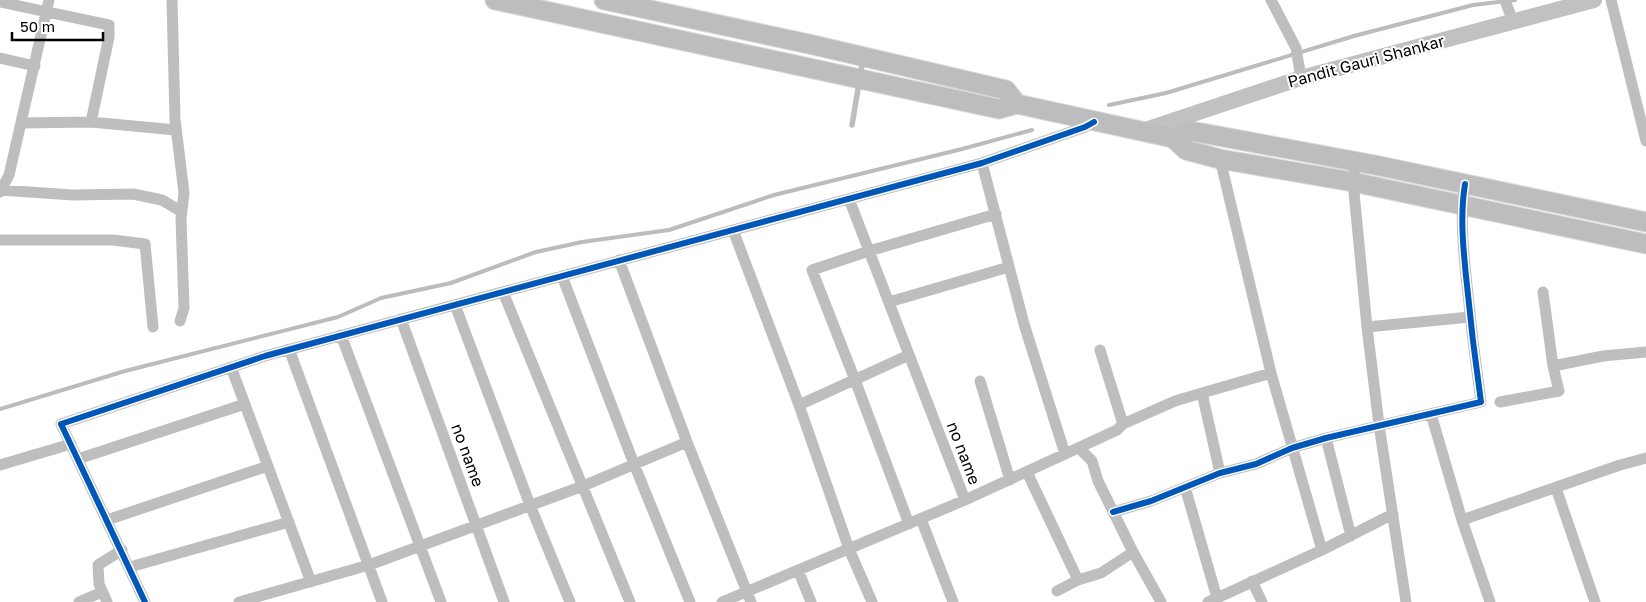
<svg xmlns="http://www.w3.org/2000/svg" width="1646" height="602" font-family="'Golos Text',sans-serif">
  <rect width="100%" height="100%" fill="#fff"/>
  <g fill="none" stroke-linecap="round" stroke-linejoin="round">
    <!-- stream -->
    <path stroke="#bcbcbc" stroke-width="4" d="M1109,105L1166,93L1354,36L1473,5L1515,0
      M0,409L125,371L338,317L381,298L451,283L536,252L582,242L669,230L774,195L962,149L1032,130"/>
    <defs>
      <path id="primary" d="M495,0L999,109L1017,104L1173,138L1186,150L1220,159L1353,182L1646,244
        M604,0L809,44L1006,90L1017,104
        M1173,138L1191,131L1375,165L1646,222"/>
    </defs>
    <!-- primary casing -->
    <use href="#primary" stroke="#dbdbdb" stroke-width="21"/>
    <!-- lane -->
    <path stroke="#bebebe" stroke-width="5.5" d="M852,125L863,59"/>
    <!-- street -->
    <path stroke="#bebebe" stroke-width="11" d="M172,0L175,119L184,193L181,218L184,308L180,321
      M1271,0L1296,48L1301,78
      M1505,0L1513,22
      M1611,0L1646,141
      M0,2L109,25V37L91,122
      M0,58L35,66
      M21,123L91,122L176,130
      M1220,159L1271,373L1322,550
      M1355,162L1353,182L1367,327L1379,425L1406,602
      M0,190L73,195L133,194L162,200L182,212
      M0,192L9,175L49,0
      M733,230L799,405L849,549L872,602
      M0,240H113L145,244L153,327
      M619,260L687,442L751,602
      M562,276L634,464L690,602
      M503,292L630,602
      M1543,292L1553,366
      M889,302L1009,267
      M455,305L530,505L570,602
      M401,319L504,602
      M1367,327L1470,317
      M341,335L441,602
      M289,349L382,602
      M1100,350L1123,424
      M231,367L311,582
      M980,381L1010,480
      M1202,393L1271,373
      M1500,402L1559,391L1553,366L1603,356L1646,352
      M799,405L909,355
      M1431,414L1462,520L1490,602
      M1326,438L1351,536
      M1079,448L1092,461L1098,481L1133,552L1161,602
      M1065,454L1117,430L1123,424L1175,401L1202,393L1220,473
      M78,459L245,404
      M0,465L71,444
      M1027,472L1078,580
      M1185,487L1217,598L1208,602
      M1556,488L1595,602
      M965,500L1065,454L1024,324L982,163
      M1113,512L1151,501L1220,473L1256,464L1292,448L1326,438L1481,402C1475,360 1470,318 1466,276C1463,246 1460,215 1465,184
      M921,519L953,602
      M107,520L268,466
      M1462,520L1620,465L1646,458
      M909,524L855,380L812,270L869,251L996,214
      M130,567L289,522
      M798,570L811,602
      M1252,581L1262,602
      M1057,591L1078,580L1101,573L1133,552
      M1217,598L1322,550L1393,514
      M79,602L102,592
      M107,602L99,584L98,565L122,550
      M145,602L61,424L265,356L982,163L1085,127L1094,122
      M239,602L369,565L583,486L687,442
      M722,602L965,500L849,199"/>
    <!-- secondary -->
    <path stroke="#c1c1c1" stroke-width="16" d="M1142,131L1301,78L1594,0"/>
    <!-- primary -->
    <use href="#primary" stroke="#bdbdbd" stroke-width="19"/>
    <defs>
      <path id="cycleway" d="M1113,512L1151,501L1220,473L1256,464L1292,448L1326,438L1481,402C1475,360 1470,318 1466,276C1463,246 1460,215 1465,184
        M145,602L61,424L265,356L982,163L1085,127L1094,122"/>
    </defs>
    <!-- cycleway casing -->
    <use href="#cycleway" stroke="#fff" stroke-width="9"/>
    <!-- cycleway -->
    <use href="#cycleway" stroke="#0057b8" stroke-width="6"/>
  </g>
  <g text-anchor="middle" stroke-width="4" stroke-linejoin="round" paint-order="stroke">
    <!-- street labels -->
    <g font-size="16" fill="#000" stroke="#fff">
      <text transform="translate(1366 61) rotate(-15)" y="6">Pandit Gauri Shankar</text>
      <text transform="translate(964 453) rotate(69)" y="6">no name</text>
      <text transform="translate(468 455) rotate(70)" y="6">no name</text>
    </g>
  </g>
  <!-- scale -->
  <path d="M12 32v8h91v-8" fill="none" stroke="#000000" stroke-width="2.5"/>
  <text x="20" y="32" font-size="15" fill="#000000" stroke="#ffffff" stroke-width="4" paint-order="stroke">50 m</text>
</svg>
